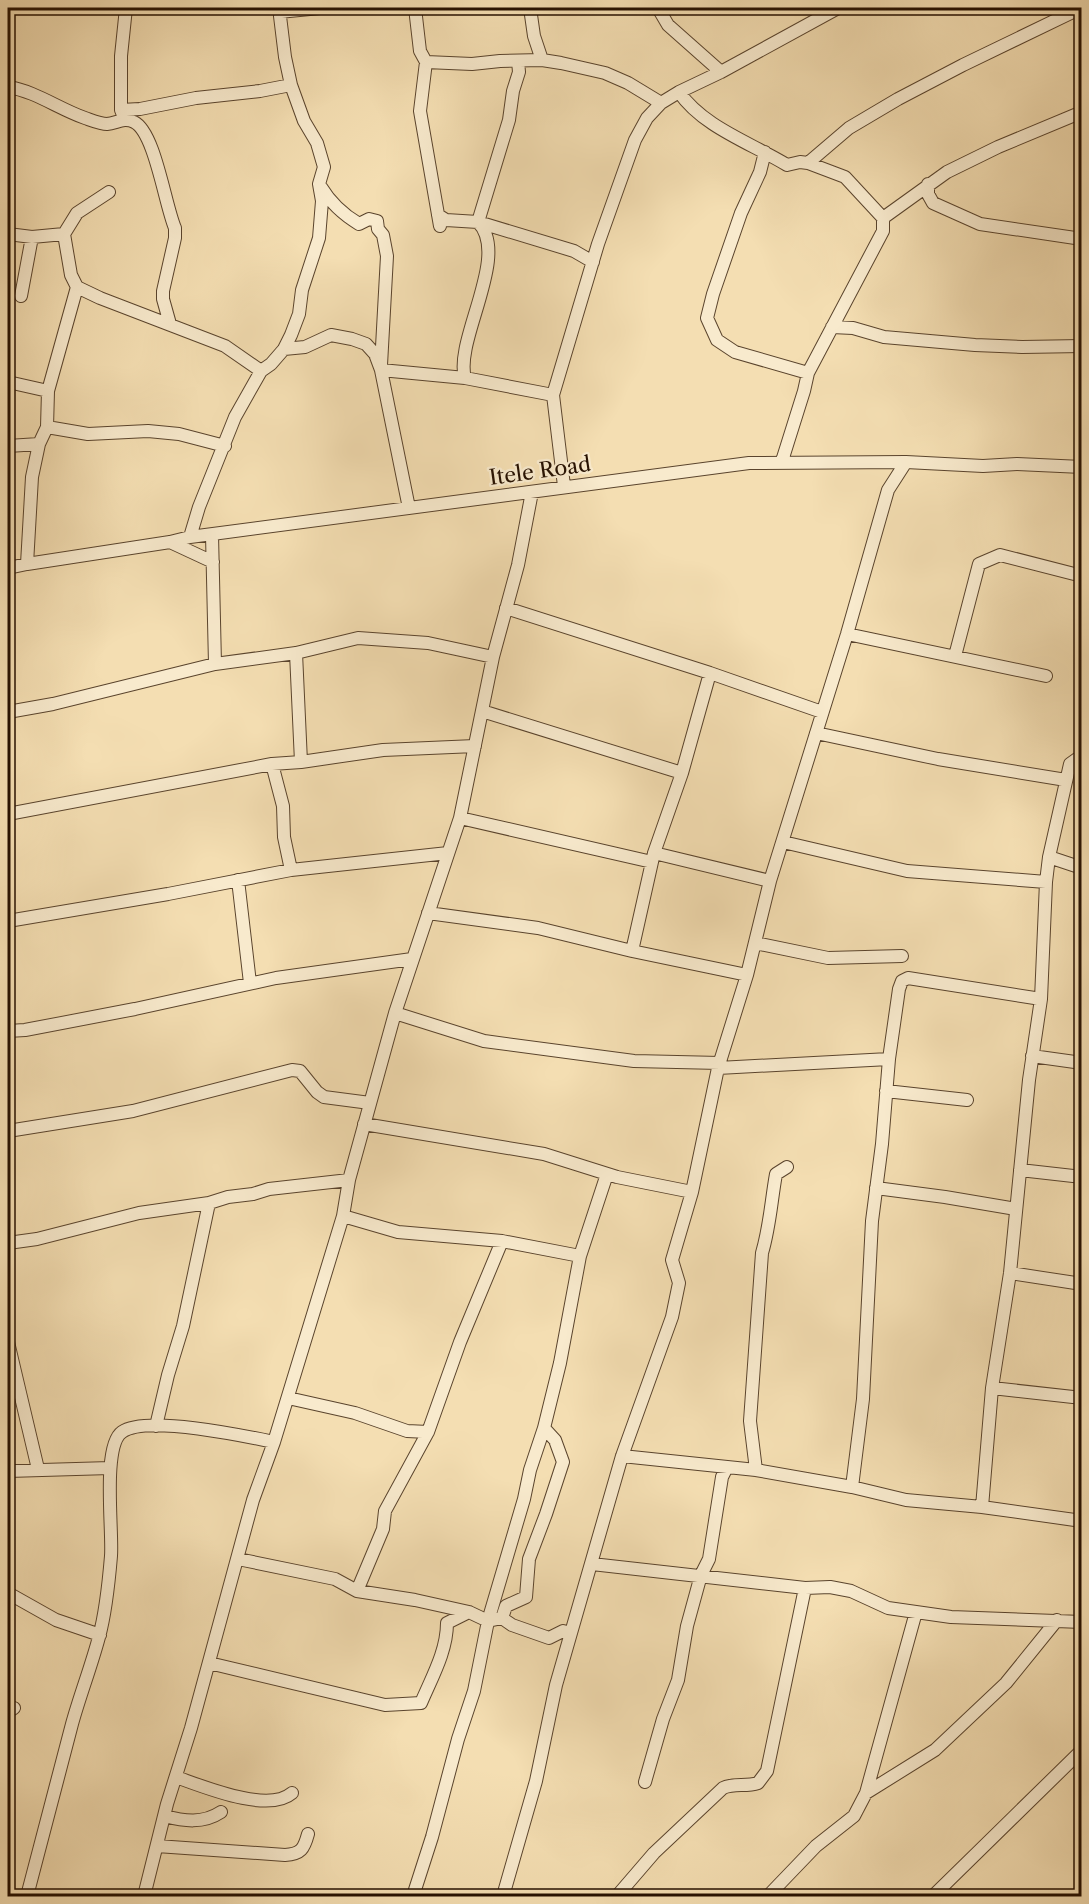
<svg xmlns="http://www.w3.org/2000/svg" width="1089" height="1904" font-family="'Libre Caslon Text',serif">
  <rect width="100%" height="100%" fill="#f4deb2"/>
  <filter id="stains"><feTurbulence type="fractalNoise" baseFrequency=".00333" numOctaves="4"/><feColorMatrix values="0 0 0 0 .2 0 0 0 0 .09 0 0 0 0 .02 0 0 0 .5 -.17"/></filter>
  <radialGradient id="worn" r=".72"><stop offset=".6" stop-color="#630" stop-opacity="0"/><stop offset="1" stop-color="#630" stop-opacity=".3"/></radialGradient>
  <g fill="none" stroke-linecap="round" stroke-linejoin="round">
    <defs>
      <path id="minor" d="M415,8L420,51L426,62L420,111L440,226
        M530,8L534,36L542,60
        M658,8L668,25L721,72
        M279,12L320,8
        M426,62L472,64L500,61L542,60L561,63L605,73L628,83L661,103
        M8,87C35,91 59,109 85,118C91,120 101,124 107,124C117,123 124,117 134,122C155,132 165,205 175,228V238L163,291V299L170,324
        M679,92C703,127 751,143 787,165L800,162L808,163L845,177L883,218V231L808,373L804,391L782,461
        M121,110L140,109L196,98L260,91L291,85
        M123,115L121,110V56L126,8
        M765,152L760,172L741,213L713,294L707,318L717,340L735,352L808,373
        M808,163L849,128L898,99L963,65L1081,8
        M928,184V194L933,203L980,224L1082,239
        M321,187C330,202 344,215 359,224L369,219L377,221L378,229L383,235L387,256L381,365
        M438,215L446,220L478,222L574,251L593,262
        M883,218L947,172L998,147L1082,112
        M478,222L509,120L513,91L519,72L518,61
        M8,234L32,237L64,234L71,275L77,287L100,298L225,346L261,371
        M64,234L77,213L109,192
        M21,296L32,237
        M832,327L853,328L884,337L975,345L1022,347L1082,346
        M284,349L305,347L331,335L352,339L366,344L375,354L381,370L409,508
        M381,370L465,378L553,395
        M465,378C454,340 511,255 478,222
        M8,382L48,391
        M47,427L88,434L148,431L179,434L225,446
        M8,446L39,444
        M564,486L553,395L598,244L635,140L647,118L661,103L679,92L721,72L838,8
        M212,535L215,664
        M190,537L199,507L235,417L261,371L271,364L284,349L291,335L299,314L302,290L319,238L322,201L319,184L324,167L317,143L304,121L291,85L285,57L279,8
        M170,542L213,562
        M27,564L32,477L39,444L47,427L48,391L77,287
        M8,568L27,564L170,542L190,537L749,463L906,462L983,466L1017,464L1082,467
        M506,608L710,673L822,712
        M847,634L1046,676
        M296,653L301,762
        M955,656L979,564L1000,555L1082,576
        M482,711L682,773
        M8,712L53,704L215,664L296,653L358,638L428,643L493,657
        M816,733L938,759L1066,780
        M272,764L283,806L284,837L291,870
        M8,814L272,764L301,762L383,750L475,746
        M460,818L652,862
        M783,842L907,871L1046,882
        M654,853L770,881
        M1049,857L1082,868
        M238,880L250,983
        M428,913L538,928L632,951L747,975
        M8,921L168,894L291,870L448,853
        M755,943L828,958L902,956
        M632,951L654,853L682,773L710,673
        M1041,999L1029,1080L1010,1273L992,1388L982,1507L1082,1521
        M395,1013L484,1041L634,1061L720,1063
        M8,1031L25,1030L135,1009L276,978L412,959
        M1032,1056L1082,1063
        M718,1068L889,1059
        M886,1091L967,1100
        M364,1124L544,1154L617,1177L692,1192
        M8,1131L133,1111L292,1070L300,1071L317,1092L324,1097L370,1103
        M1020,1170L1082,1177
        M876,1188L945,1197L1016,1209
        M343,1216L398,1232L502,1241L580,1256
        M8,1243L37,1239L139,1213L209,1203L228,1197L253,1194L269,1189L349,1180
        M1010,1273L1082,1284
        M8,1342L38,1469
        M992,1388L1082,1398
        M288,1398L355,1413L407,1431L428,1432
        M156,1426L168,1375L183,1326L209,1203
        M622,1456L756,1470L852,1487L906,1500L982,1507
        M756,1470L750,1421L762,1253C770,1226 771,1202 776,1174L787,1167
        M8,1471L110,1468
        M852,1487L863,1399L872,1221L882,1144L889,1059L899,989L902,981L908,978L1041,999L1046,882L1049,857L1070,764L1077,759H1082
        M238,1559L335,1579L357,1591L415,1600L469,1612L488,1621L502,1618L512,1625L549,1638L563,1631L571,1633
        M592,1564L805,1588L830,1587L851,1591L888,1608L951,1617L1082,1622
        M357,1591L383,1529L385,1511L428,1432L460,1342L502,1241
        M8,1593L56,1620L100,1635
        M502,1618L506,1606L526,1597L529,1559L546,1514L563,1462L555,1440L544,1428
        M209,1663L385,1705L421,1703C432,1677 447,1651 447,1623L469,1612
        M8,1712L14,1708
        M176,1777C202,1786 268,1814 292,1793
        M645,1782L663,1719L678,1680L687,1626L701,1575L709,1559L722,1477L727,1467
        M866,1793L935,1750L1006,1683L1057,1620
        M164,1816C184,1821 203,1824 221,1812
        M157,1846L285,1855C301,1854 304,1849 308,1834
        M27,1896C42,1839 57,1782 72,1724C80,1695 91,1667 99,1637C105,1615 109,1580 111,1556C113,1531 102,1446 122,1432C146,1415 245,1436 274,1442
        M144,1896L167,1804L191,1728L253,1500L274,1442L343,1216L349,1180L395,1013L460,818L493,657L518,565L532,492
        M413,1896L432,1837L458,1739L474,1691L488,1621L524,1499L530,1470L544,1428L560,1363L580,1256L607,1174
        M503,1896L536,1781L556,1685L622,1456L672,1317L679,1283L672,1260L692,1192L718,1068L747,975L770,881L847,634L888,490L906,462
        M617,1896L654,1853L723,1788C734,1783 746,1787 758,1783L767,1771L805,1588
        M768,1896L816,1846L854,1816L866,1793L916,1612
        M933,1896L1082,1750
        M1076,1896L1081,1891"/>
    </defs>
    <!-- minor casing -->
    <use href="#minor" stroke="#5a442d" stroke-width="14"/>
    <!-- minor -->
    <use href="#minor" stroke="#f8eacd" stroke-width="12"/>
  </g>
  <g text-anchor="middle" stroke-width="4.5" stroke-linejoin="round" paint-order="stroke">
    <!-- street labels -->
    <g font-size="21" fill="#261101" stroke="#f8eacd">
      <text transform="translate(540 471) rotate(-8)" y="7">Itele Road</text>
    </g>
  </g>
  <!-- margin -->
  <rect width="1089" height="1904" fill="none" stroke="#f4deb2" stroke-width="30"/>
  <rect x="9" y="9" width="1071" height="1886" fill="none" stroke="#261101" stroke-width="3"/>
  <rect x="15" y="15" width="1059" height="1874" fill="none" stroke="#261101" stroke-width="1.5"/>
  <rect width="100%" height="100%" filter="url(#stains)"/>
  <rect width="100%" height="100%" fill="url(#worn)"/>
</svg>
